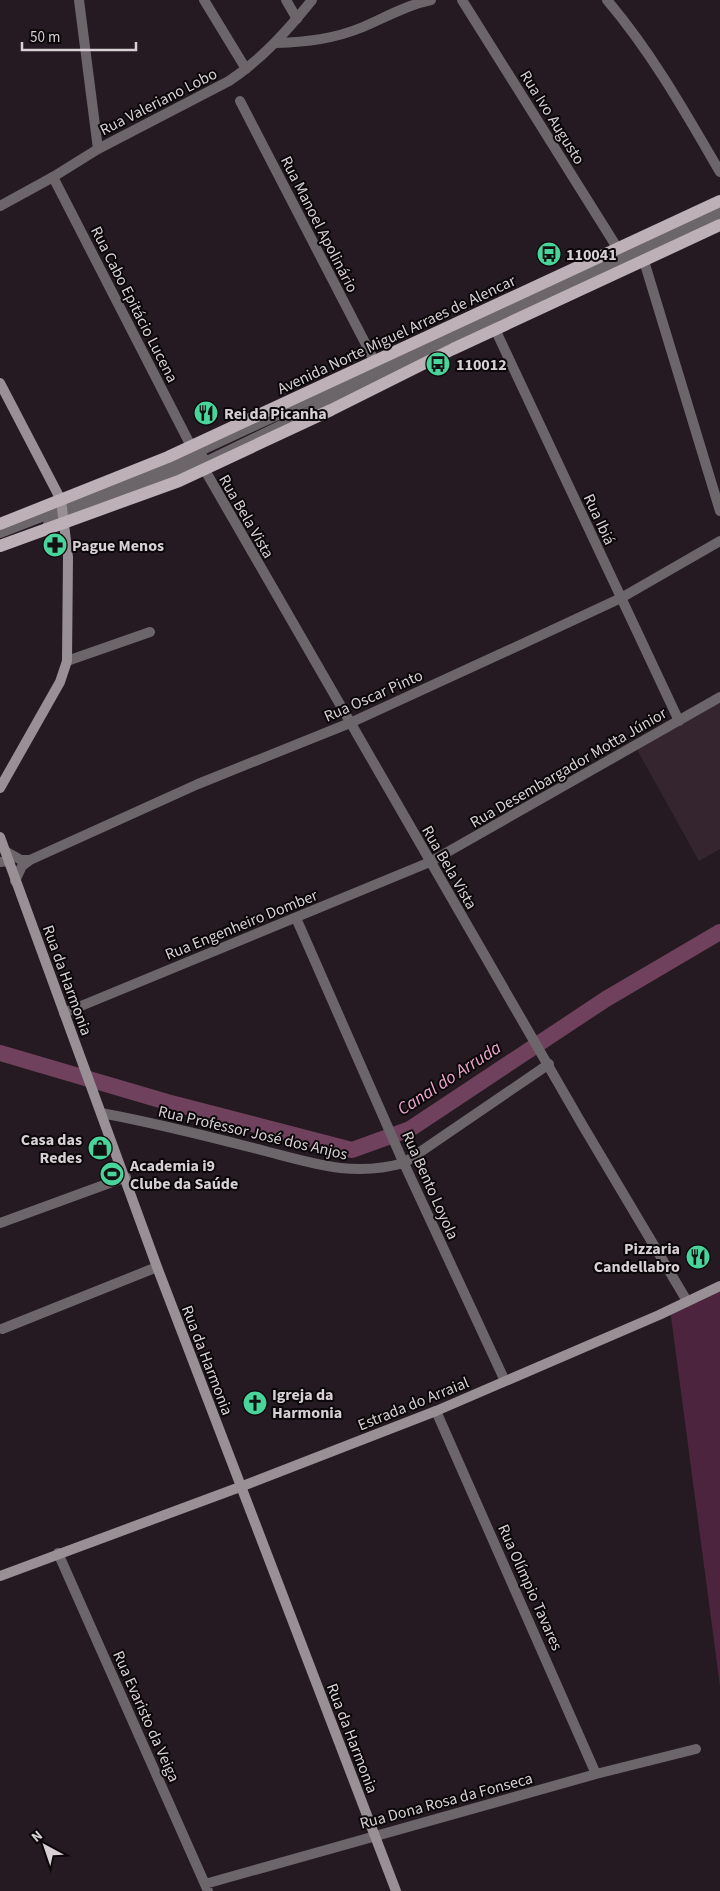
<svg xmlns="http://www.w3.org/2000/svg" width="720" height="1891" font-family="'Source Sans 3',sans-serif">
  <rect width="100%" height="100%" fill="#251a21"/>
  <!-- built -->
  <path fill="#35252f" d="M720,697V849L699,861L635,746Z"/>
  <!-- green -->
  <path fill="#4d243e" d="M720,1286V1686L670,1309Z"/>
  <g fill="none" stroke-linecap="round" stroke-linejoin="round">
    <!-- canal -->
    <path stroke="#6f415d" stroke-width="16" d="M0,1053L167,1102L352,1150L410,1129L606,999L720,932"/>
    <!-- pedestrian -->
    <path stroke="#6c666a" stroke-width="10" d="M720,210L200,451L205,462L449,344L720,218
      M190,456L193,465L180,471L176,463Z
      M168,465L172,474L71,515L69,507Z
      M0,533L54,512L57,522L48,524"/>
    <!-- minor -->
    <path stroke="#6c666a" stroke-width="10" d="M79,0L98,149
      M204,0L246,69
      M286,0L297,19
      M462,0L618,249
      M607,0C652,53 685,112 720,172
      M276,43C307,42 334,39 363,27C386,17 407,5 431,0
      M240,101L374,360
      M53,177L191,446
      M644,261L720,511
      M495,329L679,721
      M67,661L150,632
      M5,851L21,860H30L198,784L350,723L520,645L621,598L720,541
      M0,862L9,861
      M15,881L22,866L30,860
      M296,918L401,1157L505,1381
      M64,1013L430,862L720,697
      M101,1113C156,1123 211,1137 265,1151C315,1164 353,1177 404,1163L549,1064
      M2,1329L157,1267
      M436,1411L596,1774
      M58,1553L208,1891
      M205,1884L596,1774L696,1749"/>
    <!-- tertiary -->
    <path stroke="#6c666a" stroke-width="10" d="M0,206L53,177L98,149L229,81C262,59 287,31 312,0
      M191,446L583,1126L687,1301
      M0,1223L126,1177"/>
    <!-- secondary -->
    <path stroke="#999095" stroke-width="10" d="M0,383L61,500L68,557L67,661L60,682L0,788
      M0,837L157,1267L396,1891
      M0,1576L240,1487L436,1411L659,1315L720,1286"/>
    <!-- primary -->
    <path stroke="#bdb0b7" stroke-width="12" d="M0,524L168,457L720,201
      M0,546L179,481L331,410L453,349L720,225"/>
  </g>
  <!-- icons -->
  <defs>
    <symbol id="bus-disc" viewBox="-11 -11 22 22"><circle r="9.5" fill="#49d49c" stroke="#0b0709"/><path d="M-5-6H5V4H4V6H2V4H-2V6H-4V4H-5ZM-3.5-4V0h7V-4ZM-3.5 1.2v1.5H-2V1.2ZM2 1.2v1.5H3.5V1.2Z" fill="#111"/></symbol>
    <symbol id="restaurant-disc" viewBox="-11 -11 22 22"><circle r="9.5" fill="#49d49c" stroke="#0b0709"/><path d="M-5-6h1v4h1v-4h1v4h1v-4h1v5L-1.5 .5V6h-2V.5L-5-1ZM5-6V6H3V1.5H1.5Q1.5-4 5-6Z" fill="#111"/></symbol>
    <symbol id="pharmacy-disc" viewBox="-11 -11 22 22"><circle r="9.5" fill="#49d49c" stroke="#0b0709"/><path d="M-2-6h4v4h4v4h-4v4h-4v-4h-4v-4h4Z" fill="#111"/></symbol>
    <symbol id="shop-disc" viewBox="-11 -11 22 22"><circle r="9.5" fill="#49d49c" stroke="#0b0709"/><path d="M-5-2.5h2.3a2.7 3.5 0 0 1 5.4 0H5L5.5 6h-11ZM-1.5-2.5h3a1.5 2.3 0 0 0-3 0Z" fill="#111"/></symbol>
    <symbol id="stadium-disc" viewBox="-11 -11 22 22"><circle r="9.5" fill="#49d49c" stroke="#0b0709"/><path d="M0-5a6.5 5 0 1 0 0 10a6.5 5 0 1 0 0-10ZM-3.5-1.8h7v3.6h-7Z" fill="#111"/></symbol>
    <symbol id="church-disc" viewBox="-11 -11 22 22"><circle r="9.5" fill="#49d49c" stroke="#0b0709"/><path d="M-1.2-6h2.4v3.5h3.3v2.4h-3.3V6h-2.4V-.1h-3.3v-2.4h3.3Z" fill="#111"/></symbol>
  </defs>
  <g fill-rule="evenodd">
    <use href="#bus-disc" x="535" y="240" width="28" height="28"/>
    <use href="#bus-disc" x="424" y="350" width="28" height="28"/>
    <use href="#restaurant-disc" x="192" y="399" width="28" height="28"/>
    <use href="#pharmacy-disc" x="41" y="531" width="28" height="28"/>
    <use href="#shop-disc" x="86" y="1134" width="28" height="28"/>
    <use href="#stadium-disc" x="98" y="1160" width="28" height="28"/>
    <use href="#restaurant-disc" x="684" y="1243" width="28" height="28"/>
    <use href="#church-disc" x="241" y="1389" width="28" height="28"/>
  </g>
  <g text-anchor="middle" stroke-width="4" stroke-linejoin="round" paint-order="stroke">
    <!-- street labels -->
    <g font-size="16" fill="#d7d0d4" stroke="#0b0709">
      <text transform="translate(158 101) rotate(-27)" y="6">Rua Valeriano Lobo</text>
      <text transform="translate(553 117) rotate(58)" y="6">Rua Ivo Augusto</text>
      <text transform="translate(320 224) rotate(63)" y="6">Rua Manoel Apolinário</text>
      <text transform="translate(135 304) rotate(63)" y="6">Rua Cabo Epitácio Lucena</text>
      <text transform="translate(396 334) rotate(-25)" y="6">Avenida Norte Miguel Arraes de Alencar</text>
      <text transform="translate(247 516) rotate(60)" y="6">Rua Bela Vista</text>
      <text transform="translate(600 519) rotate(65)" y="6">Rua Ibiá</text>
      <text transform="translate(373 695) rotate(-24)" y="6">Rua Oscar Pinto</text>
      <text transform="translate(568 767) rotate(-30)" y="6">Rua Desembargador Motta Júnior</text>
      <text transform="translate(450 867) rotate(60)" y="6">Rua Bela Vista</text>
      <text transform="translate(241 924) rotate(-22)" y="6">Rua Engenheiro Domber</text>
      <text transform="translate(68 980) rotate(70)" y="6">Rua da Harmonia</text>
      <text transform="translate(253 1132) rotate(13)" y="6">Rua Professor José dos Anjos</text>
      <text transform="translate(431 1185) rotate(66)" y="6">Rua Bento Loyola</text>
      <text transform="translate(208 1360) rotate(69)" y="6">Rua da Harmonia</text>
      <text transform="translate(413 1403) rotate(-22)" y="6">Estrada do Arraial</text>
      <text transform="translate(531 1587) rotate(66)" y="6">Rua Olímpio Tavares</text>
      <text transform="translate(147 1716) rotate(66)" y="6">Rua Evaristo da Veiga</text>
      <text transform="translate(353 1738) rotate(69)" y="6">Rua da Harmonia</text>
      <text transform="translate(446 1800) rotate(-15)" y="6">Rua Dona Rosa da Fonseca</text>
    </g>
    <!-- poi labels -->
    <g font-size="16" font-weight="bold" fill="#d7d0d4" stroke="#0b0709" text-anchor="start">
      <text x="566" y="260">110041</text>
      <text x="456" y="370">110012</text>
      <text x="224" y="419">Rei da Picanha</text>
      <text x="72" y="551">Pague Menos</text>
      <text x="82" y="1145" text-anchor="end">Casa das<tspan x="82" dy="18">Redes</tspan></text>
      <text x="130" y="1171">Academia i9<tspan x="130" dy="18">Clube da Saúde</tspan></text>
      <text x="680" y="1254" text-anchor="end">Pizzaria<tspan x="680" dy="18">Candellabro</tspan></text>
      <text x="272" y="1400">Igreja da<tspan x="272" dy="18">Harmonia</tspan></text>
    </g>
    <!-- water labels -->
    <g font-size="18" font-style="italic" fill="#f1a7d3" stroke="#0b0709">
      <text transform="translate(449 1078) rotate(-33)" y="6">Canal do Arruda</text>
    </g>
  </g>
  <!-- north arrow -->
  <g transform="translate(45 1846) rotate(320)" stroke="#0b0709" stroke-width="4" paint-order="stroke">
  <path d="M0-4L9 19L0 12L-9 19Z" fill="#d7d0d4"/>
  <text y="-8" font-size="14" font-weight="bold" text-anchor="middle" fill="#d7d0d4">N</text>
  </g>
  <!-- scale -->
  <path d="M22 42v8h114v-8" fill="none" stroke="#d7d0d4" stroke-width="2.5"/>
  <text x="30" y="42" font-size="15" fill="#d7d0d4" stroke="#0b0709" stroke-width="4" paint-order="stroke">50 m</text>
</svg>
